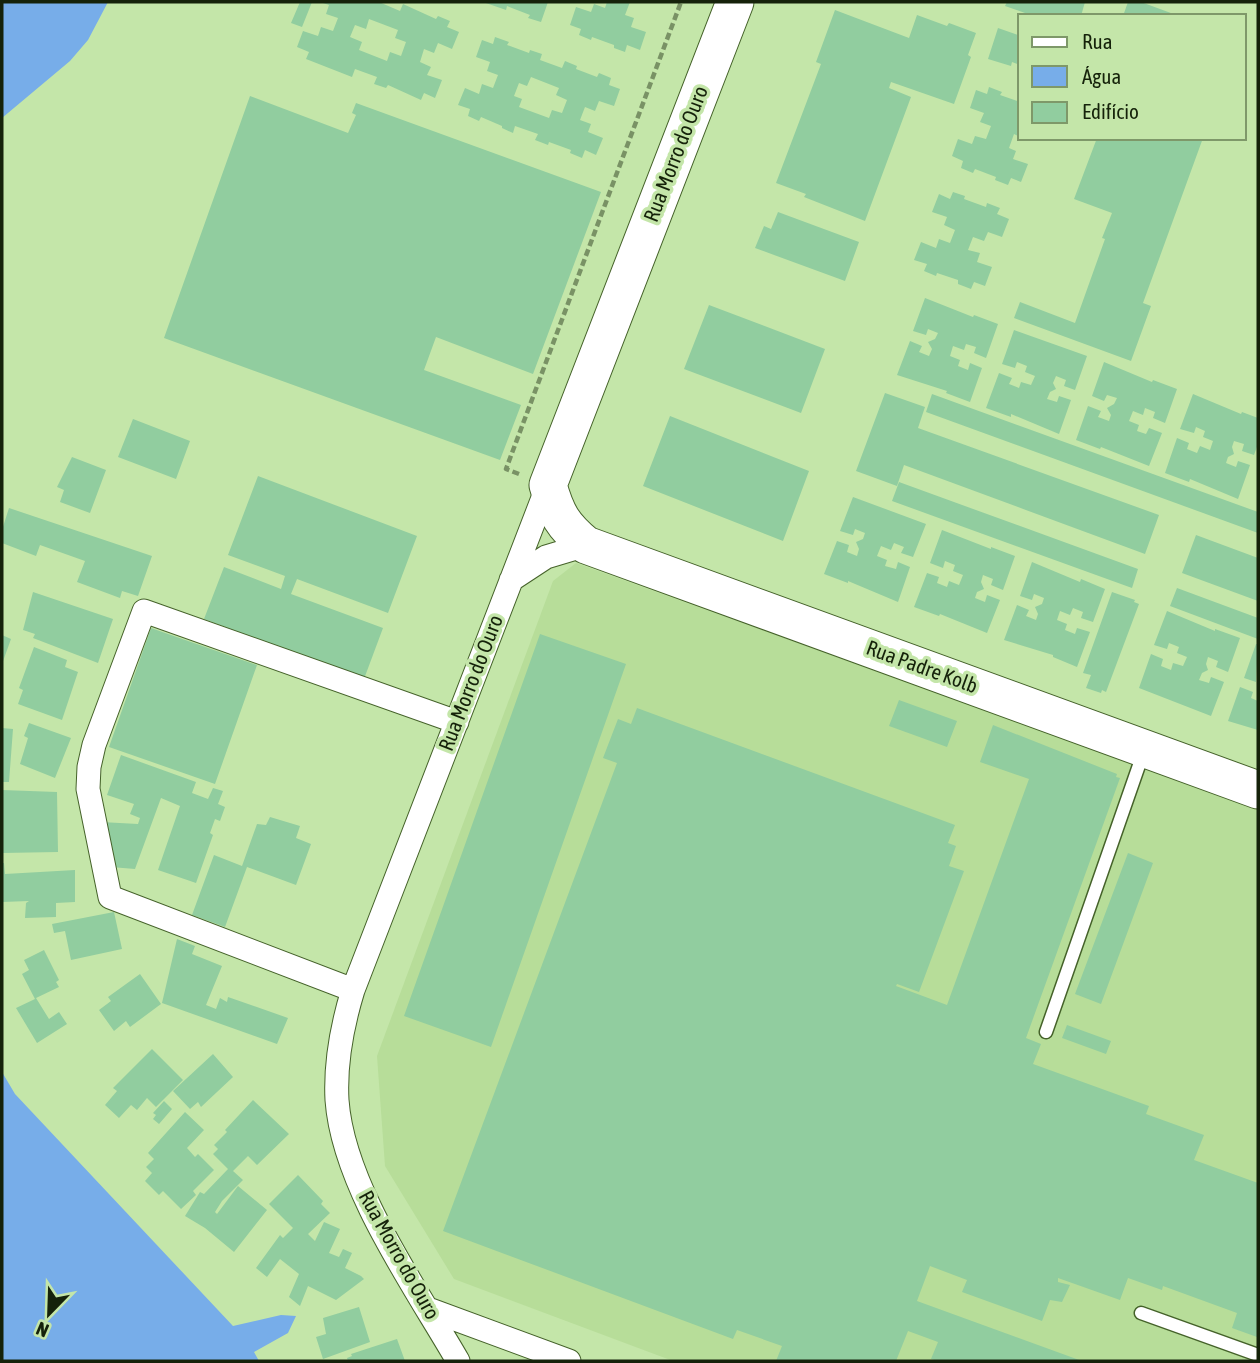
<svg xmlns="http://www.w3.org/2000/svg" width="1260" height="1363" font-family="'Asap Condensed',sans-serif">
  <rect width="100%" height="100%" fill="#c4e6a9"/>
  <!-- built -->
  <path fill="#b7dd99" d="M576,563L1258,809V1361H673L454,1279L385,1166L377,1056L553,581Z"/>
  <!-- water -->
  <path fill="#77ade9" d="M2,2H108L88,40L70,61L2,118Z
    M2,1072L15,1094L233,1326L281,1315L296,1316L288,1333L254,1352L259,1361H2Z"/>
  <!-- building -->
  <path fill="#91cd9f" fill-rule="evenodd" d="M300,2H312L302,27L291,23Z
    M320,2H379L400,11L403,4L436,19L438,16L450,21L447,27L459,32L452,49L438,43L434,53L424,49L420,62L431,67L427,75L442,80L435,98L424,93L421,100L388,85L386,88L374,84L377,77L355,69L352,77L306,59L309,52L297,47L303,31L318,36L321,27L333,31L338,18L326,14L329,5ZM369,19L398,30L395,38L406,42L401,56L390,52L387,61L359,50L362,42L350,37L355,25L366,29Z
    M483,2H548L541,22L528,18L530,15L507,6L506,10Z
    M607,2H630L625,15L634,18L631,27L646,32L640,50L627,45L625,52L614,48V45L592,37L591,40L579,35L581,29L570,25L576,7L591,12L594,4L605,8Z
    M1007,2H1085L1081,16H1024L1025,13L1005,6Z
    M1128,2H1141L1179,16H1123Z
    M835,10L909,38L917,15L947,26L949,23L976,33L968,55L971,57L954,104L891,82L889,88L911,97L865,221L804,197L806,194L776,183L821,64L816,62Z
    M998,28L1018,35L1020,29V65L1012,62L1011,66L988,59Z
    M495,37L509,42L507,45L529,53L530,50L542,54L540,60L562,68L565,61L577,66L576,69L597,77L599,73L611,78L609,85L620,89L614,106L599,101L595,111L585,107L580,120L591,124L588,132L603,138L596,155L585,150L582,158L570,153L571,150L549,142L548,145L535,140L538,134L515,126L513,133L502,128V126L481,117L479,121L468,116L470,109L458,105L465,88L479,94L482,84L493,88L498,75L487,71L490,62L476,57L482,40L493,44ZM531,77L559,88L556,95L567,100L562,113L552,110L549,118L519,107L522,99L514,96L519,83L527,86Z
    M989,87L1002,92L1000,95L1020,102V137L1014,134L1009,148L1016,151L1013,159L1028,164L1021,182L1011,178L1008,185L995,180L996,177L975,169L973,173L961,168L963,161L952,156L958,139L972,144L975,136L986,139L991,126L980,122L984,113L970,108L976,90L987,94Z
    M250,96L348,133L356,115L352,113L356,103L601,192L533,374L436,337L424,370L521,405L500,460L164,338Z
    M1097,138H1203L1143,303L1151,306L1131,361L1014,318L1020,302L1075,323L1105,239L1102,238L1112,213L1074,199Z
    M953,192L965,196L964,199L986,207L987,203L1000,208L997,214L1009,219L1002,237L988,232L984,241L973,237L968,250L980,253L977,262L992,267L985,286L974,282L971,289L958,284V280L937,273L936,276L924,271L927,264L914,260L921,242L936,248L939,239L950,243L955,230L944,225L947,217L932,212L939,194L950,199Z
    M778,212L859,242L845,281L755,248L764,226L771,229Z
    M925,298L973,317L974,315L998,324L986,358L974,353L976,347L966,344L964,350L953,346L950,356L960,360L958,366L968,370L970,363L982,368L970,402L946,393L947,391L897,375L910,341L922,346L919,352L929,356L932,349L928,342L935,339L938,333L928,329L926,335L913,331Z
    M709,305L825,349L801,413L684,369Z
    M1014,330L1087,356L1075,390L1064,386L1066,380L1056,376L1053,383L1056,389L1050,392L1047,399L1057,402L1059,396L1071,400L1059,434L1011,414V417L986,408L999,373L1012,378L1009,384L1019,388L1021,382L1031,385L1035,376L1025,372L1027,366L1017,362L1015,368L1002,364Z
    M1104,362L1152,382L1153,380L1177,389L1165,423L1153,418L1155,412L1145,408L1143,415L1133,411L1129,421L1139,425L1137,431L1146,434L1149,428L1162,433L1149,466L1101,447L1100,449L1076,440L1088,406L1101,411L1098,417L1109,421L1111,415L1107,408L1114,404L1117,398L1107,395L1104,401L1092,396Z
    M885,393L925,407L918,428L1159,515L1145,554L904,465L897,486L856,471Z
    M932,394L1258,512V533L926,412Z
    M1193,394L1241,414L1242,412L1258,418V444L1254,455L1242,451L1244,444L1234,441L1232,447L1234,454L1228,457L1226,463L1236,467L1238,461L1250,465L1238,499L1190,479L1189,482L1165,473L1177,438L1189,443L1187,449L1197,453L1200,446L1210,450L1213,441L1203,437L1205,431L1196,427L1194,433L1180,429Z
    M670,416L809,471L783,541L643,486Z
    M133,419L190,441L176,479L118,457Z
    M72,457L106,470L90,513L60,502L64,490L57,487Z
    M258,476L417,536L388,613L297,579L291,594L383,628L364,679L204,619L224,567L281,589L285,576L228,555Z
    M899,482L1138,569L1132,588L892,501Z
    M853,497L926,524L913,557L901,553L904,547L894,543L891,550L881,546L877,556L887,560L885,566L896,569L898,562L910,567L898,602L848,581V583L824,574L837,541L849,545L847,552L857,556L859,549L856,542L863,539L865,533L855,529L853,535L840,531Z
    M9,508L152,556L138,596L122,591L120,598L77,582L85,561L40,545L36,556L2,543V530Z
    M942,530L991,549V547L1015,556L1003,590L991,585L993,579L983,575L981,582L984,589L977,592L975,598L985,602L987,595L1000,600L987,633L940,614L939,616L914,607L927,573L939,577L937,583L947,587L949,581L959,585L963,575L953,571L955,565L945,561L943,568L930,563Z
    M1196,535L1258,558V601L1182,573Z
    M1032,562L1080,582L1081,579L1105,589L1093,622L1081,618L1083,612L1073,608L1070,615L1060,611L1057,620L1067,624L1065,630L1075,634L1077,628L1090,632L1077,667L1053,657V655L1004,640L1017,605L1029,610L1026,616L1036,620L1038,614L1035,607L1042,604L1044,598L1034,594L1032,600L1020,596Z
    M1177,588L1258,618V639L1170,606Z
    M33,592L113,619L98,663L33,638L35,634L23,630Z
    M1112,592L1135,600L1134,602L1139,604L1106,692L1102,690L1101,693L1086,688L1091,675L1083,673Z
    M1167,611L1215,631V629L1240,638L1228,672L1216,667L1218,661L1208,657L1206,664L1208,670L1202,673L1199,680L1209,683L1211,677L1224,682L1211,716L1139,688L1151,654L1163,659L1161,666L1171,670L1173,663L1183,666L1187,657L1177,653L1179,647L1169,643L1167,649L1154,645Z
    M151,628L257,665L215,784L109,747Z
    M540,634L626,664L491,1047L404,1016Z
    M2,635L11,639L2,664Z
    M1256,644H1258L1256,682L1244,678Z
    M34,647L67,660L65,667L78,672L62,720L18,704L23,690L19,688Z
    M1240,687L1253,692L1251,698L1258,701V730L1228,721Z
    M899,700L957,721L947,747L889,726Z
    M637,708L955,825L948,843L956,846L949,866L964,871L919,992L897,984L896,986L947,1005L1029,779L980,762L993,725L1117,774L1116,777L1120,778L1026,1038L1041,1044L1033,1064L1149,1106L1146,1114L1204,1135L1194,1160L1258,1183L1257,1337L1232,1328L1237,1313L1163,1286L1162,1290L1128,1278L1120,1300L1058,1278V1282L1070,1285L1062,1302L1050,1300L1042,1321L962,1292L967,1280L930,1266L917,1301L1082,1361H938L931,1359L938,1342L908,1331L896,1361H776L782,1346L737,1330L733,1339L443,1231L617,763L603,758L618,719L631,724Z
    M29,723L71,738L55,778L20,764L28,738L24,736Z
    M2,728L13,729L9,782H2Z
    M121,755L196,782L192,793L208,799L213,788L223,791L218,804L225,807L220,821L215,819L210,833L213,835L196,883L158,870L180,806L161,798L135,869L111,867L101,822L138,824L140,818L130,814L134,804L107,795Z
    M2,790L57,792L58,852L2,853Z
    M270,817L300,826L296,838L311,844L296,885L247,867L225,927L192,915L214,855L242,866L257,824L266,825Z
    M1128,853L1153,863L1101,1004L1075,994Z
    M2,863H4L5,874L75,870V902L56,903V917L25,918L26,903L29,901L2,902Z
    M114,912L122,949L71,960L65,931L54,933L52,924Z
    M177,939L195,946L192,954L222,966L206,1005L216,1009L220,998L227,1002L228,997L288,1018L277,1044L162,1003Z
    M44,950L59,980L56,982L59,987L36,998L49,1019L59,1012L67,1024L37,1043L16,1008L35,999L22,974L29,970L24,960Z
    M140,974L161,1004L130,1027L126,1021L114,1031L99,1010L111,1001L108,997Z
    M1067,1025L1111,1041L1106,1054L1062,1038Z
    M152,1049L183,1080L156,1107L147,1098L137,1110L131,1105L119,1118L105,1105L117,1091L113,1088Z
    M213,1054L233,1077L201,1107L198,1102L190,1109L173,1091Z
    M253,1100L289,1134L257,1165L248,1156L233,1171L243,1180L222,1201L215,1212L217,1214L238,1186L267,1210L234,1252L205,1228L185,1216L200,1192L204,1194L228,1169L213,1154L218,1149L214,1145L227,1132L225,1130Z
    M164,1101L172,1109L159,1124L153,1119L156,1115L153,1113Z
    M185,1112L204,1130L187,1148L195,1157L198,1154L214,1170L193,1191L196,1195L181,1209L163,1191L159,1195L145,1181L152,1173L146,1167L154,1159L148,1153Z
    M298,1175L323,1201L321,1204L330,1213L308,1234L315,1241L324,1222L340,1229L329,1253L339,1257L343,1249L352,1253L345,1268L361,1276L364,1279L336,1300L308,1286L300,1306L289,1297L299,1274L280,1259L267,1277L256,1268L280,1235L283,1238L293,1228L269,1204Z
    M359,1307L370,1342L323,1359L316,1337L326,1334L323,1318Z
    M397,1339L405,1361H348L347,1358L352,1356L351,1354Z"/>
  <g fill="none" stroke-linecap="round" stroke-linejoin="round">
    <defs>
      <path id="lane" d="M1046,1032L1144,751
        M1141,1313L1258,1355"/>
      <path id="street" d="M511,580L546,557L586,545
        M353,990L110,897L88,789L89,767L94,745L144,611L457,722
        M428,1309L569,1361
        M458,1361C416,1288 343,1186 337,1100C335,1062 342,1026 353,990L548,485"/>
      <path id="primary" d="M735,2L548,485C556,514 563,526 586,545L1258,790"/>
    </defs>
    <!-- lane casing -->
    <use href="#lane" stroke="#45622a" stroke-width="15"/>
    <!-- street casing -->
    <use href="#street" stroke="#45622a" stroke-width="25"/>
    <!-- primary casing -->
    <use href="#primary" stroke="#45622a" stroke-width="39"/>
    <!-- path -->
    <path stroke="#799265" stroke-width="4.5" stroke-dasharray="7 3.5" stroke-linecap="butt" d="M519,474L506,469L681,2"/>
    <!-- lane -->
    <use href="#lane" stroke="#fff" stroke-width="12"/>
    <!-- street -->
    <use href="#street" stroke="#fff" stroke-width="23"/>
    <!-- primary -->
    <use href="#primary" stroke="#fff" stroke-width="37"/>
  </g>
  <g text-anchor="middle" stroke-width="7" stroke-linejoin="round" paint-order="stroke">
    <!-- street labels -->
    <g font-size="21" fill="#15220a" stroke="#c4e6a9">
      <text transform="translate(676 154) rotate(-69)" y="7">Rua Morro do Ouro</text>
      <text transform="translate(922 667) rotate(20)" y="7">Rua Padre Kolb</text>
      <text transform="translate(471 683) rotate(-69)" y="7">Rua Morro do Ouro</text>
      <text transform="translate(399 1255) rotate(61)" y="7">Rua Morro do Ouro</text>
    </g>
  </g>
  <!-- border -->
  <rect width="1260" height="1363" fill="none" stroke="#15220a" stroke-width="7"/>
  <!-- legend -->
  <rect x="1018" y="14" width="228" height="126" fill="#c4e6a9" stroke="#7e9869" stroke-width="2"/>
  <rect x="1032" y="37" width="35" height="10" fill="#ffffff" stroke="#7e9869" stroke-width="2"/>
  <text x="1082" y="49" font-size="21" fill="#15220a">Rua</text>
  <rect x="1032" y="66" width="35" height="21" fill="#77ade9" stroke="#7e9869" stroke-width="2"/>
  <text x="1082" y="84" font-size="21" fill="#15220a">Água</text>
  <rect x="1032" y="102" width="35" height="21" fill="#91cd9f" stroke="#7e9869" stroke-width="2"/>
  <text x="1082" y="119" font-size="21" fill="#15220a">Edifício</text>
  <!-- north arrow -->
  <g transform="translate(49 1314) rotate(203)" stroke="#c4e6a9" stroke-width="5" paint-order="stroke">
  <path d="M0-5L12 26L0 18L-12 26Z" fill="#15220a"/>
  <text y="-10" font-size="19" font-weight="bold" text-anchor="middle" fill="#15220a">N</text>
  </g>
</svg>
